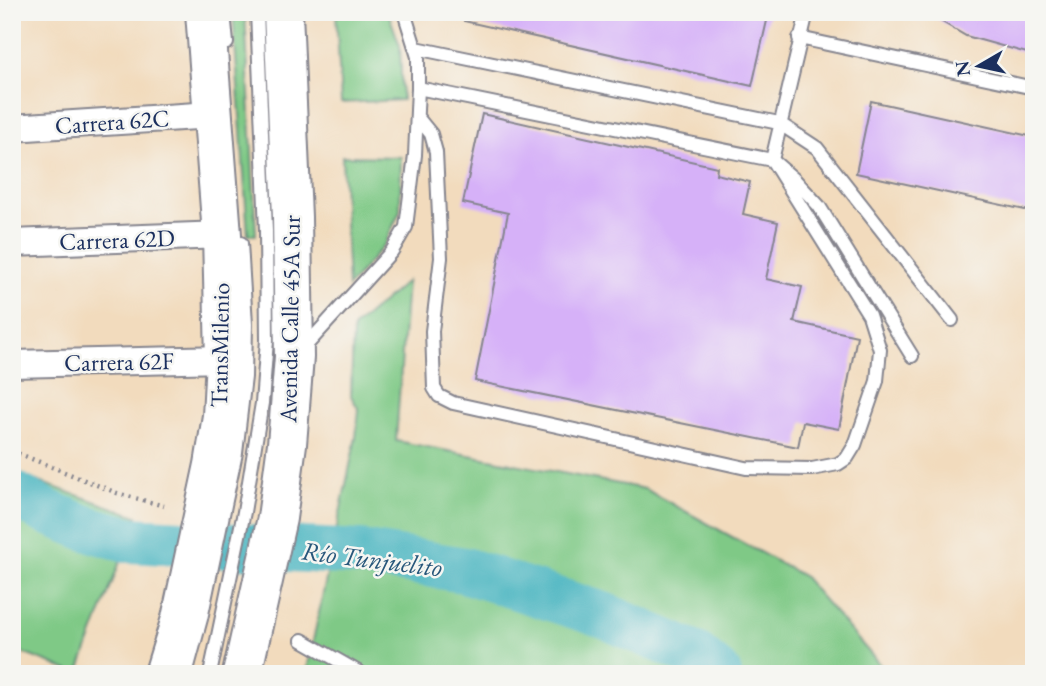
<svg xmlns="http://www.w3.org/2000/svg" width="1046" height="686" font-family="'EB Garamond',serif">
  <rect width="100%" height="100%" fill="#f6f6f2"/>
  <filter id="ink" filterUnits="userSpaceOnUse"><feTurbulence type="fractalNoise" baseFrequency=".0143" numOctaves="2"/><feDisplacementMap in="SourceGraphic" scale="14" xChannelSelector="R" yChannelSelector="G"/><feConvolveMatrix kernelMatrix="1 2 1 2 8 2 1 2 1" color-interpolation-filters="sRGB"/></filter>
  <filter id="wash" filterUnits="userSpaceOnUse"><feTurbulence type="fractalNoise" baseFrequency=".00686" numOctaves="4" result="noise"/><feDisplacementMap in="SourceGraphic" scale="28" xChannelSelector="R" yChannelSelector="G"/><feGaussianBlur stdDeviation="1.57" result="paint"/><feColorMatrix in="noise" values="0 0 0 0 0 0 0 0 0 0 0 0 0 0 0 0 0 1.4 0 .05"/><feComposite in="paint" operator="in"/></filter>
  <g filter="url(#wash)">
    <rect width="100%" height="100%" fill="#f2dbbd"/>
    <!-- green -->
    <path fill="#7fc986" stroke="#4d7c72" stroke-width="2" d="M233,12H245L256,235H248Z
      M336,12H388L400,46L402,100L341,103Z
      M342,156L401,157L400,211L385,244L348,287Z
      M407,281L396,441L645,489L803,576L888,674H306L356,437L359,410L351,396L353,328Z
      M12,469L28,478L137,516L78,674L12,649Z"/>
    <g fill="none" stroke-linecap="round" stroke-linejoin="round">
      <!-- river -->
      <path stroke="#46b4c0" stroke-width="46" d="M12,493L47,512L86,528L130,540L360,553L464,570L603,615L696,655L719,674"/>
    </g>
    <g id="blocks">
      <!-- building -->
      <path fill="#d6b1f8" d="M465,12H769L752,86L464,21Z
        M925,12H1034V55L966,36Z
        M871,101L1034,137V212L856,173Z
        M482,114L717,167L716,174L750,182L743,214L778,222L766,279L802,287L794,322L857,336L839,429L803,422L798,447L475,381L508,213L463,203Z"/>
    </g>
  </g>
  <g filter="url(#ink)">
    <use href="#blocks" fill-opacity="0" stroke="#86858e" stroke-width="2"/>
    <g fill="none" stroke-linecap="round" stroke-linejoin="round">
      <defs>
        <path id="service" d="M224,12L227,43
          M799,38L1034,88
          M416,48L779,123L817,148L952,320
          M418,88L772,160L795,180L819,206L912,356
          M418,118L431,134L436,152L441,258L432,331L434,388L439,396L453,403L746,468L812,469L838,464L847,458L855,445L877,381L880,350L869,315L772,160L807,12
          M302,350L392,251L406,227L415,155L418,88V57L404,12
          M302,640L362,674
          M186,674L201,619L236,453L245,377L246,324L241,243
          M210,674L244,512L262,403L267,340L266,231L257,12"/>
        <path id="minor" d="M12,128L212,115
          M12,243L222,235
          M12,364L225,359"/>
        <path id="trunk" d="M164,674L181,619L214,465L222,416L225,359L222,235L205,12
          M242,674L277,518L287,444L294,357L292,217L283,12"/>
      </defs>
      <!-- service casing -->
      <use href="#service" stroke="#86858e" stroke-width="16"/>
      <!-- minor casing -->
      <use href="#minor" stroke="#86858e" stroke-width="30"/>
      <!-- trunk casing -->
      <use href="#trunk" stroke="#86858e" stroke-width="42"/>
      <!-- path -->
      <path stroke="#86858e" stroke-width="4.5" stroke-dasharray="2 5" stroke-linecap="butt" d="M12,451L117,493L164,506"/>
      <!-- service -->
      <use href="#service" stroke="#fff" stroke-width="12"/>
      <!-- minor -->
      <use href="#minor" stroke="#fff" stroke-width="26"/>
      <!-- trunk -->
      <use href="#trunk" stroke="#fff" stroke-width="38"/>
    </g>
  </g>
  <g text-anchor="middle" stroke-width="5" stroke-linejoin="round" paint-order="stroke">
    <!-- street labels -->
    <g font-size="24" fill="#1b2f5e" stroke="#f6f6f2">
      <text transform="translate(112 122) rotate(-4)" y="8">Carrera 62C</text>
      <text transform="translate(117 240) rotate(-2)" y="8">Carrera 62D</text>
      <text transform="translate(290 319) rotate(-89)" y="8">Avenida Calle 45A Sur</text>
      <text transform="translate(220 345) rotate(-89)" y="8">TransMilenio</text>
      <text transform="translate(119 362) rotate(-1)" y="8">Carrera 62F</text>
    </g>
    <!-- water labels -->
    <g font-size="26" font-style="italic" fill="#28577b" stroke="#f6f6f2">
      <text transform="translate(372 559) rotate(7)" y="9">Río Tunjuelito</text>
    </g>
  </g>
  <!-- margin -->
  <rect width="1046" height="686" fill="none" stroke="#f6f6f2" stroke-width="42"/>
  <!-- north arrow -->
  <g transform="translate(979 66) rotate(261)" stroke="#f6f6f2" stroke-width="5" paint-order="stroke">
  <path d="M0-5L12 26L0 18L-12 26Z" fill="#1b2f5e"/>
  <text y="-10" font-size="19" font-weight="bold" text-anchor="middle" fill="#1b2f5e">N</text>
  </g>
</svg>
